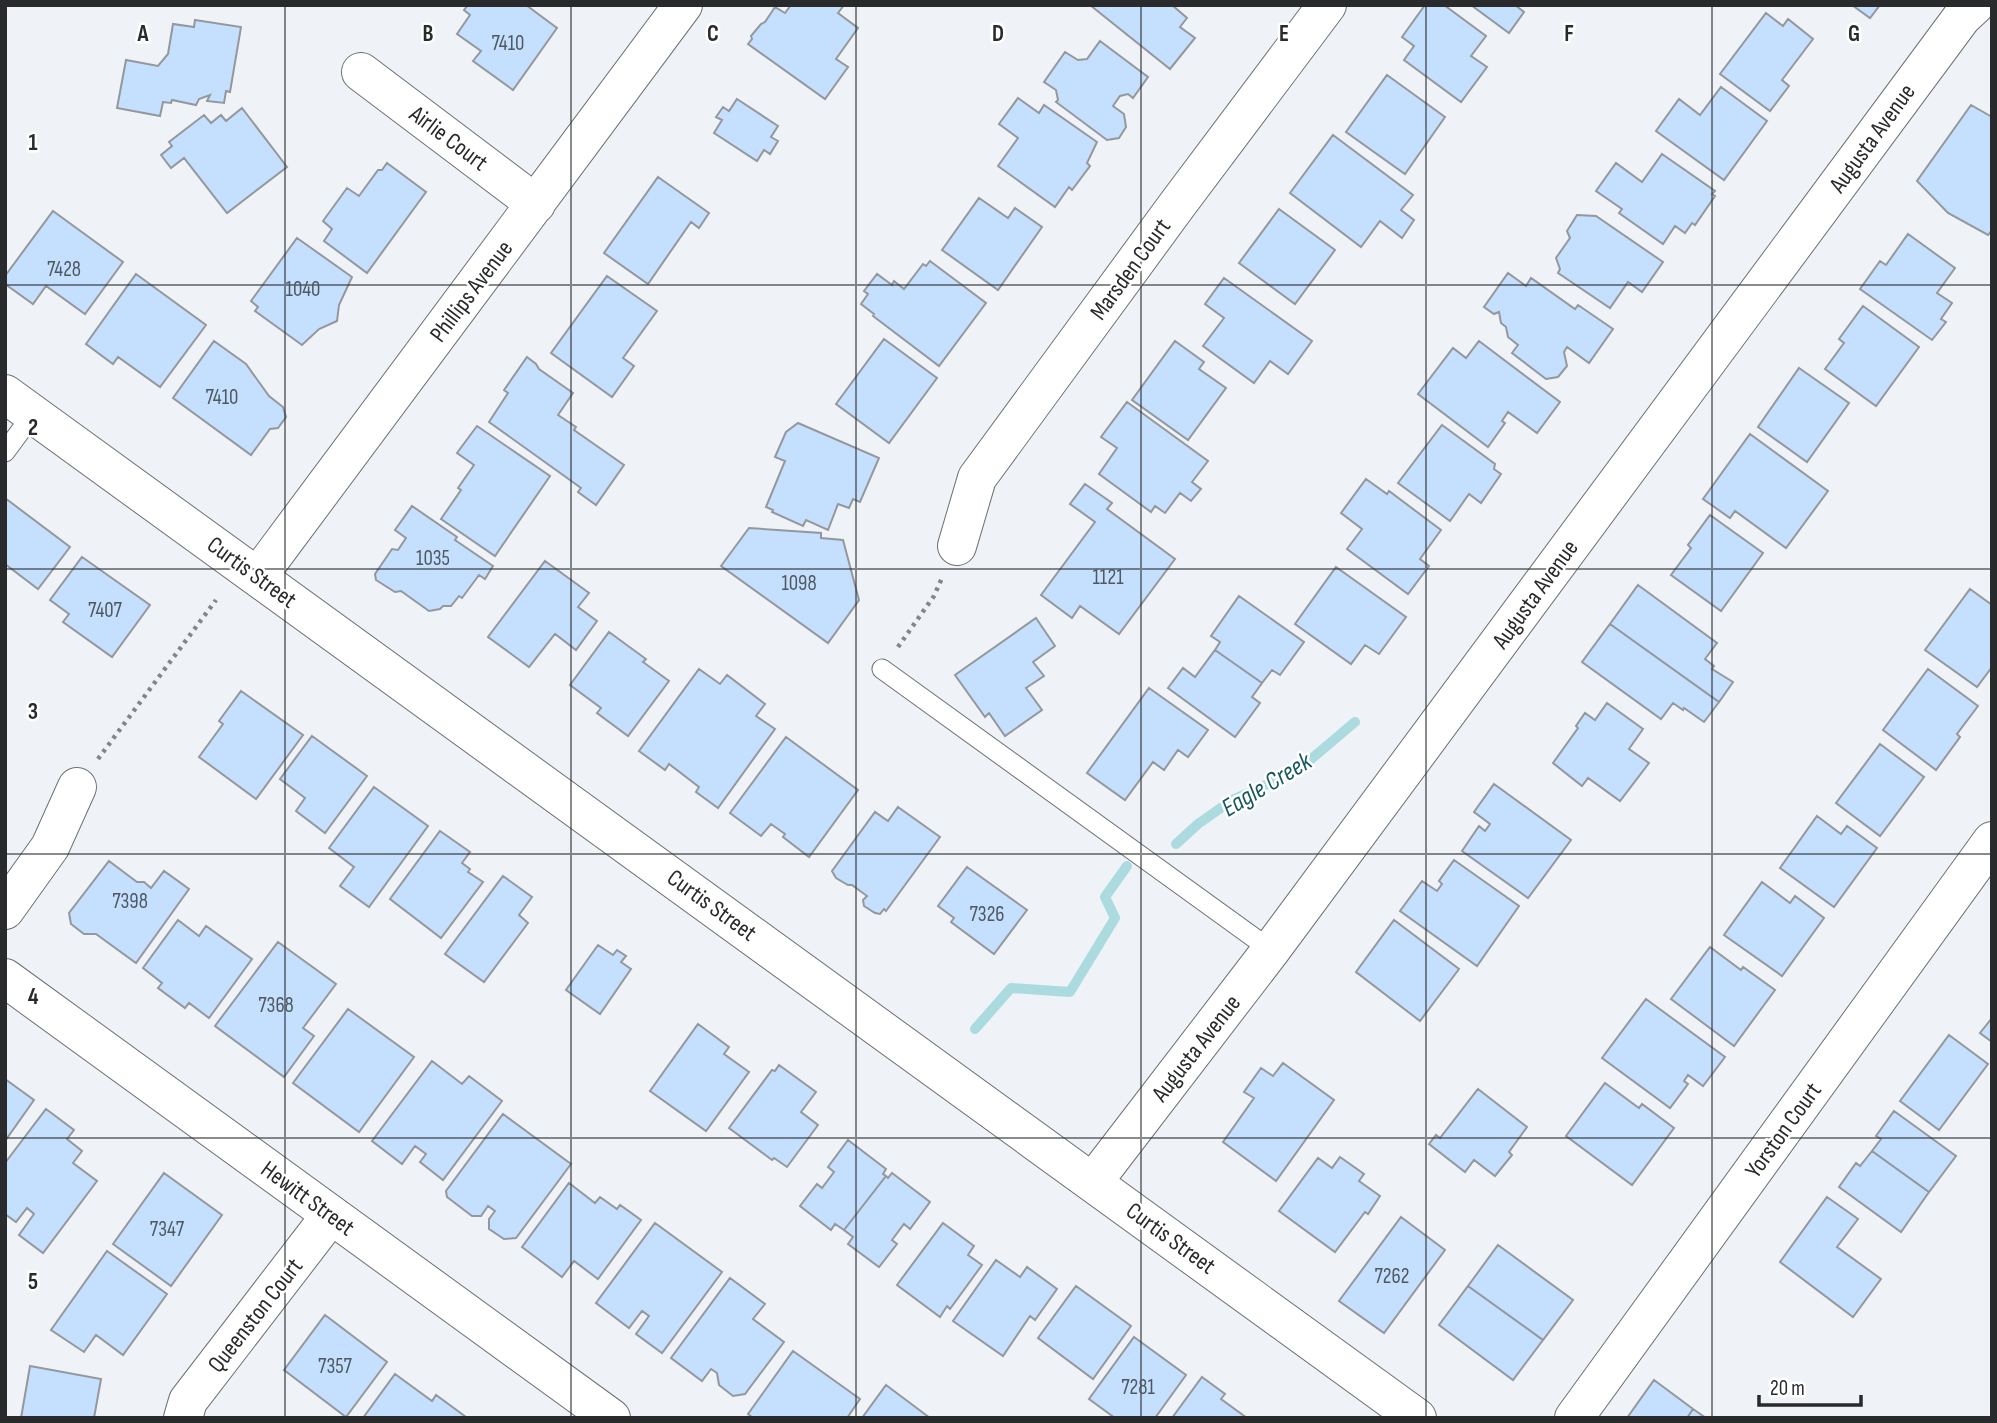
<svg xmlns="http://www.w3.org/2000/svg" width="1997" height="1423" font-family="'Sofia Sans Condensed',sans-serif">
  <rect width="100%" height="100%" fill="#eff3f8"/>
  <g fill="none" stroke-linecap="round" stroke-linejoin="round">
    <!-- stream -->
    <path stroke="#abdbdf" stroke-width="10" d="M1176,844L1198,824L1232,800L1297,771L1355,722
      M975,1029L1011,988L1070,992L1115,918L1105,897L1127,866"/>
  </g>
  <!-- building -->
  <path fill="#c5e0fe" stroke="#94989d" stroke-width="2" d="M468,5H526L557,28L513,90L473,61L481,51L457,34L470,15L464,10Z
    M791,5H844L838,13L858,28L836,59L848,67L825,99L748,44L752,39L751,36L761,24L765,22L775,7L785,13Z
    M1090,5H1172L1187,18L1180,27L1195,38L1170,69Z
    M1425,5H1444L1486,36L1471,56L1487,67L1461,102L1404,60L1414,46L1402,37Z
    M1471,5H1515L1524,12L1509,33Z
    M1852,5H1880L1870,18Z
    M1766,13L1783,26L1788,19L1813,39L1782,80L1789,86L1770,111L1720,74Z
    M195,20L241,27L230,92L226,91L224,103L207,101L210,95L199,99L196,105L172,100L171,103L163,102L160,116L117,108L126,60L158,66L168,54L173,24L194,27Z
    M1100,41L1148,77L1133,98L1128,94L1120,96L1113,106L1124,114L1126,127L1119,138L1107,140L1056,102L1058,100L1056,90L1044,82L1065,52L1078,60L1087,59Z
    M1387,75L1445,117L1405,174L1346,132Z
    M1721,87L1767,121L1724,180L1656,131L1679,99L1700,115Z
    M1018,98L1039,113L1044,105L1097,142L1087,163L1090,166L1072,190L1069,187L1055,207L998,166L1018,138L999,124Z
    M737,99L778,126L771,137L778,141L770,154L764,150L757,161L714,133L722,120L716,117L723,107L729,111Z
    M1971,105L1992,117V230L1988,235L1948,213L1917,181Z
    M242,108L287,167L227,213L184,158L171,168L161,155L172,146L169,142L204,115L211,123L221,115L226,121Z
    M1333,135L1413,195L1401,210L1414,220L1402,238L1380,221L1361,247L1290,193Z
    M1662,154L1715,191L1712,194L1715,196L1695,225L1692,223L1685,233L1675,226L1663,244L1619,213L1622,209L1596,191L1616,163L1642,182Z
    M387,163L426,192L367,273L324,241L332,229L323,221L347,188L359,196L378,170H382Z
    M658,177L709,213L699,228L691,222L648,284L604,253Z
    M979,198L1008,218L1015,208L1042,227L998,290L942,250Z
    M1279,209L1335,250L1295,304L1239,263Z
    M53,211L123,262L85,314L46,286L33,304L5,284V276Z
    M1577,215L1596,216L1663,262L1642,292L1628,282L1610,308L1558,273L1560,269L1556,258L1570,238L1567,231Z
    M1908,234L1955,268L1937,293L1952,303L1941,319L1946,322L1932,340L1860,289L1880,261L1886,265Z
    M297,238L352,277L339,305L337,321L319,329L302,345L255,311L258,307L251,301Z
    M930,261L986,303L939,366L873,316L874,314L861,304L868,294L864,291L877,274L892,285L894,281L904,289L923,264L926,266Z
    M1508,273L1526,286L1531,278L1575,309L1578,305L1613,329L1589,363L1567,347L1564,352L1567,366L1558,377L1546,379L1512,353L1518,345L1508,337L1506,327L1501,323L1499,312L1494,314L1484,307Z
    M136,274L206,325L160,387L118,357L113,364L86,344Z
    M607,276L657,311L623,358L634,366L612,397L551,353Z
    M1224,278L1312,341L1288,374L1270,361L1254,383L1203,346L1224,318L1205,304Z
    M1863,306L1919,347L1876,406L1825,369L1844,343L1839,339Z
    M884,339L937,378L889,443L836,404Z
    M214,341L246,364L269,396L283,407L286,417L278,428L270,429L251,455L173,398Z
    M1175,341L1204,362L1199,369L1226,388L1188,440L1132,400Z
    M1479,341L1560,402L1537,433L1508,412L1502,421L1505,423L1488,447L1418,394L1453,348L1466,358Z
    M527,357L536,364L539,369L573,393L558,415L576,427L574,430L624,465L596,505L578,492L581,488L489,422L508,393L504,390Z
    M1799,368L1849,403L1807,462L1758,427Z
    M1127,402L1208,461L1192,482L1201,489L1191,501L1180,493L1165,513L1155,506L1151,512L1099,474L1117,448L1101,437Z
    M798,423L879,458L860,502L853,499L849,508L838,504L828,530L806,520L803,526L772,512L773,510L766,507L785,461L775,457L786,432Z
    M1442,425L1495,464L1494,469L1501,474L1481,503L1469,494L1450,521L1398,483Z
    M477,426L550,476L495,556L441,519L461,490L458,488L474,465L457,453Z
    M1750,434L1828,491L1786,548L1735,511L1730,518L1703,499Z
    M1366,479L1387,494L1389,491L1441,530L1420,559L1429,566L1408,594L1347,549L1362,529L1341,513Z
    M1085,484L1112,503L1107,509L1175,559L1119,634L1080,606L1072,618L1041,595L1095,522L1070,504Z
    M5,498L70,547L38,589L5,564Z
    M412,506L457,537L455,540L493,566L485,579L479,575L462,598L459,596L451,606H443L440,609L429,611L401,591L395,592L376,580L375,574L392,549L398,550L406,538L395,530Z
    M1710,515L1763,553L1721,611L1671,575L1691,548L1688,545Z
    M749,528L821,533V538L843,540L859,600L828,643L721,566Z
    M82,557L150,605L112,657L63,622L69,614L50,600Z
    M545,561L589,593L578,607L597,621L576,650L555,634L529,667L488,637Z
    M1336,567L1406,617L1379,654L1365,645L1351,664L1295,624Z
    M1638,585L1717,643L1705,659L1714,666L1712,669L1733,682L1719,702L1610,624Z
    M1970,589L1992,605V667L1977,687L1925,650Z
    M1239,596L1304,642L1280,675L1272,670L1262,683L1215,650L1220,642L1211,636Z
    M1036,618L1055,646L1033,662L1044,676L1026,688L1042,710L1005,736L989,713L985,717L955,675Z
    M1610,624L1719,702L1704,722L1684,708L1683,710L1673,703L1661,719L1582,662Z
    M609,632L646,659L643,662L669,681L628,736L597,713L601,708L570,685Z
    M1215,650L1262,683L1252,697L1260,703L1235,737L1168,688L1183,668L1195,677Z
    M699,669L720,684L727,675L765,704L756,716L775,729L718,808L696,792L699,787L669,764L665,770L639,751Z
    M1928,669L1978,706L1957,734L1960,737L1936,770L1883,730Z
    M1149,688L1208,730L1188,757L1178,750L1164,770L1153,762L1125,800L1087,773Z
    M241,691L303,735L256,799L199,757L223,724L219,721Z
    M1607,703L1643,729L1629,749L1649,763L1620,801L1588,778L1582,786L1553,763L1578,728L1576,726L1585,713L1595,720Z
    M312,736L367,776L325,833L296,811L305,798L280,779Z
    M786,737L858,790L809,857L783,837L785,834L771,824L761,836L730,813Z
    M1880,744L1924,777L1880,836L1836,803Z
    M1494,784L1571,840L1528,898L1462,851L1479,826L1485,831L1490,824L1474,812Z
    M374,787L428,826L369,907L340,886L354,867L329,848Z
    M898,807L940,837L886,911L884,909L880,914L875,913L864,906L863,900L867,896L852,885H848L836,878L832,871L875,812L888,821Z
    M1817,816L1841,834L1847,826L1877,848L1834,907L1780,868Z
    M440,831L470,852L462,863L470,869L468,872L483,882L441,938L390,899Z
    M1454,860L1519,906L1477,966L1400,911L1422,881L1437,891L1442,884L1439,881Z
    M109,861L137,882H144L151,888L164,871L189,889L136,963L96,934H84L71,924L69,913Z
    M967,867L1027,910L994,954L951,922L954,918L938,906Z
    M503,876L532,897L519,915L528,923L484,982L445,954Z
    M1762,882L1790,903L1795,896L1824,918L1782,976L1724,935Z
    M178,920L199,936L206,926L252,959L209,1018L189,1003L185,1008L158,988L162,983L143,968Z
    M1394,920L1459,969L1420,1021L1356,972Z
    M278,942L336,984L303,1028L314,1036L284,1077L215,1026Z
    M598,945L613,955L617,950L626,956L621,962L631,969L600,1014L566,990Z
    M1710,947L1741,970L1743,967L1775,990L1734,1046L1671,999Z
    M1646,999L1725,1057L1703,1086L1688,1075L1684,1081L1688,1084L1670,1108L1602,1058Z
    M348,1009L414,1057L359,1132L293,1083Z
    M1992,1018V1042L1980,1033Z
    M698,1024L729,1047L724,1054L749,1072L706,1131L650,1091Z
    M1949,1035L1988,1064L1939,1130L1900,1101Z
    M432,1061L462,1084L469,1076L502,1101L443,1180L420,1162L426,1154L415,1146L402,1164L372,1141Z
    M1283,1063L1334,1100L1276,1181L1223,1142L1254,1098L1244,1092L1261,1068L1273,1076Z
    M779,1065L816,1092L801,1112L818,1125L787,1167L774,1158L772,1160L729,1128L772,1070L775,1071Z
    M5,1079L34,1100L5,1141Z
    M1605,1083L1639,1108L1642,1104L1674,1128L1632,1185L1566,1136Z
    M1478,1089L1527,1127L1509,1152L1512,1155L1495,1176L1474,1160L1465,1172L1429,1144L1436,1135L1440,1138Z
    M46,1109L74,1130L67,1139L82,1151L73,1163L97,1181L43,1253L19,1235L34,1214L27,1208L16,1222L5,1214V1163Z
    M1894,1111L1956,1156L1929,1192L1872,1151L1881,1139L1876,1136Z
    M503,1114L571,1164L516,1238L504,1239L489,1229V1219L495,1211L488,1206L481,1216H472L447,1197L446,1191Z
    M848,1140L886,1169L883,1174L886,1176L844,1230L835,1224L831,1230L800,1206L817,1184L822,1188L834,1172L828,1167Z
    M1872,1151L1929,1192L1901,1232L1839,1187L1856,1163L1860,1166Z
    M1340,1157L1364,1174L1359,1181L1380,1196L1368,1214L1365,1212L1335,1252L1279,1211L1318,1158L1332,1168Z
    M164,1173L222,1215L171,1286L113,1244Z
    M892,1173L930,1202L910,1229L904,1224L892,1240L897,1244L879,1267L848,1244L853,1237L844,1230L886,1176L888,1178Z
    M569,1183L595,1203L600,1197L617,1209L620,1205L641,1220L598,1279L574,1261L562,1277L522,1247Z
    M1827,1197L1858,1219L1837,1247L1881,1279L1853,1317L1780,1262Z
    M1401,1217L1445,1250L1384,1333L1339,1301Z
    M655,1223L722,1272L662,1353L636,1334L649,1316L642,1311L629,1328L596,1303Z
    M943,1223L974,1246L968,1255L982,1265L950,1309L947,1306L940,1317L897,1285Z
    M1498,1245L1573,1300L1543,1340L1468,1286Z
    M107,1251L167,1294L123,1355L96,1335L84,1352L51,1330Z
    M996,1260L1020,1277L1027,1267L1057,1289L1035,1320L1030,1316L1003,1356L953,1321Z
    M730,1278L765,1304L753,1319L784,1342L745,1394L733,1396L719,1385L717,1373L711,1369L702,1381L671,1358Z
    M1076,1286L1131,1326L1093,1379L1038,1338Z
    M1468,1286L1543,1340L1513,1380L1439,1325Z
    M325,1315L387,1362L346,1417L284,1370Z
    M1134,1337L1186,1375L1155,1418H1115L1089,1399Z
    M793,1351L860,1399L847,1418H753L748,1414Z
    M30,1366L101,1379L94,1418H21Z
    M395,1374L432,1401L436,1395L466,1417L363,1418Z
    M1202,1377L1225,1394L1221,1399L1247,1418H1172Z
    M1654,1380L1693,1409L1687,1418H1627Z
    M886,1385L930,1418H862Z
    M1693,1409L1706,1418H1687Z"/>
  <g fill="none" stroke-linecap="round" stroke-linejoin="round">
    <defs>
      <path id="service" d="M5,452L33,414
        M882,669L1271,950"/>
      <path id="minor" d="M361,72L536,204
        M957,546L977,478L1177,205L1327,5
        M258,576L683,5
        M5,910L50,847L77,787
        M5,978L611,1418
        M1093,1182L1271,950L1962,17L1975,5
        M183,1418L188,1401L331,1215
        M1574,1418L1992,841"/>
      <path id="tertiary" d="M5,394L1417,1418"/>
    </defs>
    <!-- service casing -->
    <use href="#service" stroke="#6d7175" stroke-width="21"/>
    <!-- minor casing -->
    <use href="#minor" stroke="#6d7175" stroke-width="40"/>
    <!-- tertiary casing -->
    <use href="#tertiary" stroke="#6d7175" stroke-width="40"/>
    <!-- path -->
    <path stroke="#838689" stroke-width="4.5" stroke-dasharray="3.5 5" stroke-linecap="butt" d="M898,647L934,596L942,578
      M98,759L216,600"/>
    <!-- service -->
    <use href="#service" stroke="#fff" stroke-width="19"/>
    <!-- minor -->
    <use href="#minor" stroke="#fff" stroke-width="38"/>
    <!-- tertiary -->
    <use href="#tertiary" stroke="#fff" stroke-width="38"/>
  </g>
  <!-- grid -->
  <path fill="none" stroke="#282a2b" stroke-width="2" stroke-opacity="0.55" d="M285,5V1418M571,5V1418M856,5V1418M1141,5V1418M1426,5V1418M1712,5V1418M5,285H1992M5,569H1992M5,854H1992M5,1138H1992"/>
  <g text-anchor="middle" stroke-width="5" stroke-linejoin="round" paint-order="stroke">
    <!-- number labels -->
    <g font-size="21" fill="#4f5860">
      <text x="508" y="50">7410</text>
      <text x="64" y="276">7428</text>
      <text x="303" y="296">1040</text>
      <text x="222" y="404">7410</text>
      <text x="433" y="565">1035</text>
      <text x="1108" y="584">1121</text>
      <text x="799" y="590">1098</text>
      <text x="105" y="617">7407</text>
      <text x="130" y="908">7398</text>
      <text x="987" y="921">7326</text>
      <text x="276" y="1012">7368</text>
      <text x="167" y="1236">7347</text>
      <text x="1392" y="1283">7262</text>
      <text x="335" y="1373">7357</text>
      <text x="1138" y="1394">7281</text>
    </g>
    <!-- street labels -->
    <g font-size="24" fill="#282a2b" stroke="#fff">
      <text transform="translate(449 138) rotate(37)" y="8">Airlie Court</text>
      <text transform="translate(1872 138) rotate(-54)" y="8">Augusta Avenue</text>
      <text transform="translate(1130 269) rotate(-54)" y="8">Marsden Court</text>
      <text transform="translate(471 291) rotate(-53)" y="8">Phillips Avenue</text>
      <text transform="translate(252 572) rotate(36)" y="8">Curtis Street</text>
      <text transform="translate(1535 594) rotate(-54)" y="8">Augusta Avenue</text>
      <text transform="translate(712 905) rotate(36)" y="8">Curtis Street</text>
      <text transform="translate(1196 1048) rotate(-52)" y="8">Augusta Avenue</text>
      <text transform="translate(1783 1130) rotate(-54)" y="8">Yorston Court</text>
      <text transform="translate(308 1198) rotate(36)" y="8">Hewitt Street</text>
      <text transform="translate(1171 1238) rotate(36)" y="8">Curtis Street</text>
      <text transform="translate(255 1315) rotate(-52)" y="8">Queenston Court</text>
    </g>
    <!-- water labels -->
    <g font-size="26" font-style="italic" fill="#185a5f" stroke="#fff">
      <text transform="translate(1266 784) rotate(-31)" y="9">Eagle Creek</text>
    </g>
  </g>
  <g font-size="23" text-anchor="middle" font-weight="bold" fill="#282a2b" stroke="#fff" stroke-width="5" stroke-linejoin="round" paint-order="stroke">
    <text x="143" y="41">A</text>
    <text x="428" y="41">B</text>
    <text x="713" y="41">C</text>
    <text x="998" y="41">D</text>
    <text x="1284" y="41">E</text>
    <text x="1569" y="41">F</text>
    <text x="1854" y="41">G</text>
    <text x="33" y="150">1</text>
    <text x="33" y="435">2</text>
    <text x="33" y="719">3</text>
    <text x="33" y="1004">4</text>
    <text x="33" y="1289">5</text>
  </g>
  <!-- border -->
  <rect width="1997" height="1423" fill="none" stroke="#282a2b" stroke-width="14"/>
  <!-- scale -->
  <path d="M1759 1395v10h102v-10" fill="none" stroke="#282a2b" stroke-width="3.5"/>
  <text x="1770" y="1395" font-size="21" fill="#282a2b" stroke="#ffffff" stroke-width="5" paint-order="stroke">20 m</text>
</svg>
